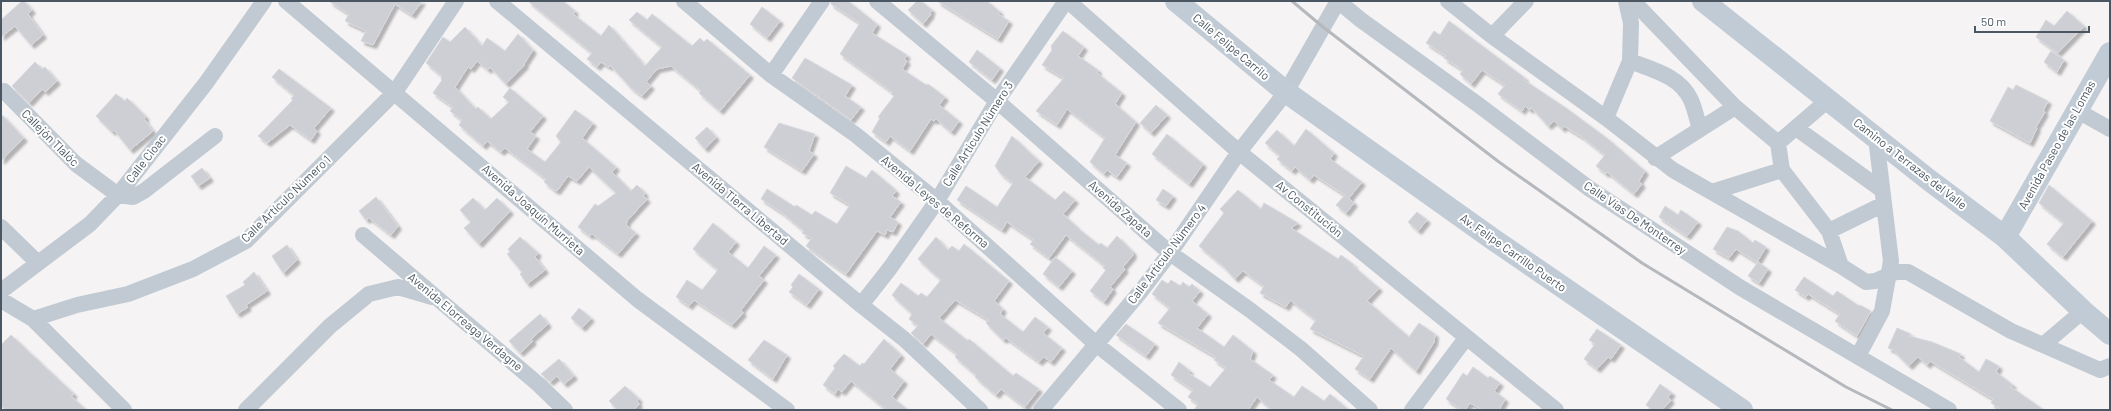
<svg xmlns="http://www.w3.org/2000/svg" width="2111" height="411" font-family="Barlow,sans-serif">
  <defs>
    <filter id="shadow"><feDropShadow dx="3.5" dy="3.5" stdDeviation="1" flood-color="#0004"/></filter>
  </defs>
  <rect width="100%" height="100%" fill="#f5f3f3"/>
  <!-- building -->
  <path fill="#cdcfd5" stroke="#d7d9de" filter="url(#shadow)" d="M22,1H24L32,10L28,14L43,35L31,45L15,26L1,37V20Z
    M329,1H422L412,15L395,4L373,45L361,41L366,31L345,21L349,14Z
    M528,1H563L575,11L573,14L601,36L609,25L645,66L662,47L629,20L637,12L647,20L652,14L692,46L700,38L704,42L707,39L750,75L720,111L699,93L701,91L671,66L657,69L646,82L651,86L642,96L631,88L610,65L609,67L601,62L597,67L587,59L592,53Z
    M831,1H848L877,24L872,33L907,55L904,59L907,61L902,69L926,85L928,84L945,97L939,105L959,121L951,132L936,119L934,121L931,119L910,151L890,136L886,142L872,132L880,118L878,117L894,96L891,94L892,92L840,54L860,23L831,4Z
    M917,1H921L932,10L930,13L931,14L923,24L908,10Z
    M937,1H987L1000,12L998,14L1009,21L998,39Z
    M762,7L780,21L767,38L750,24Z
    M2067,11L2084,26L2058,53L2036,37L2046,20L2054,26Z
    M1449,21L1525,78L1524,80L1566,108L1608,139L1645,171L1639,181L1642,184L1634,194L1607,172L1606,174L1596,166L1605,155L1582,137L1564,126L1562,129L1554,121L1548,126L1531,107L1530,110L1525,106L1522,111L1498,94L1505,85L1482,70L1471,84L1460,74L1463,70L1444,58L1446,56L1426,43L1434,31L1440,35Z
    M465,27L482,46L487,38L505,51L518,34L533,50L524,64L525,65L506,84L490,67L488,70L477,61L471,69L468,67L455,87L476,109L478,107L491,119L509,102L503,97L510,88L543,116L530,132L536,136L527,149L545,162L561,142L556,136L575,110L593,123L582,138L616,167L612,172L631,191L637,185L645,193L643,196L647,199L627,221L626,225L636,233L618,254L592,234L590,236L578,227L595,204L598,206L616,193L589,167L577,181L568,176L557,191L554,190L544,182L546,179L505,148L501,152L487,141L483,146L459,125L462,120L450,111L453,107L433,93L442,80L441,79L442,76L426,63L443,37L450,42Z
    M1063,31L1084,47L1078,56L1098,70L1097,73L1122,93L1115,104L1136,122L1115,155L1127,163L1117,177L1107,170L1104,174L1090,162L1105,138L1067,109L1057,125L1036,111L1064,78L1042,65L1052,50L1051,46Z
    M977,50L1000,68L992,80L969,62Z
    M2051,51L2064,60L2057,72L2044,62Z
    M805,58L852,85L845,96L861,107L851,120L792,78Z
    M35,62L42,69L45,67L57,81L45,92L42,89L29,103L12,86Z
    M279,69L331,108L314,128L317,131L311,140L290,125L267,143L258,136L293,100L291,99L294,95L272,77Z
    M2016,85L2048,101L2043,111L2045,112L2036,127L2037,128L2030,143L1990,121L2008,87L2013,90Z
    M116,94L125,101L127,98L146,117L144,119L153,131L130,150L114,130L112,132L96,116Z
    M1156,105L1167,115L1151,133L1140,123Z
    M1,114L24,138L1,161Z
    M779,123L815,134L809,151L814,154L802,171L764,147Z
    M707,127L716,137L705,149L695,138Z
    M1306,129L1334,153L1330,159L1362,182L1349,198L1354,203L1346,213L1336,205L1345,195L1314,175L1310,180L1295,167L1292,171L1277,159L1280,156L1265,143L1277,130L1294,146Z
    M1167,134L1203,164L1189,184L1152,154Z
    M1012,136L1039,161L1025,177L1055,200L1064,191L1075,200L1063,214L1080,230L1099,245L1101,243L1107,248L1117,236L1133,252L1132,253L1133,255L1123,267L1125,269L1110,287L1113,289L1104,302L1090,291L1106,270L1103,268L1105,266L1066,235L1049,258L1030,244L1034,240L1007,222L1002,230L957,200L966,186L997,207L1013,183L1001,174L995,166Z
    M846,166L866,178L872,170L891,186L896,191L892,196L901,202L890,217L898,222L893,232L887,230L885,235L877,231L846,274L806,246L812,238L802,233L804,231L781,212L761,199L767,189L795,207L796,205L812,215L815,211L837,224L850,205L830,193Z
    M202,168L210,178L198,186L191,176Z
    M2049,185L2092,221L2063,257L2047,244L2064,223L2039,203Z
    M1163,189L1173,196L1166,206L1156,200Z
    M1238,190L1261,209L1264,203L1298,223L1291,228L1338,259L1341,255L1354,265L1353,266L1379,288L1367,301L1409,337L1419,323L1435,334L1434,342L1416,371L1391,348L1370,379L1355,369L1364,356L1310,329L1316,320L1290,300L1286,307L1260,293L1264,286L1243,271L1235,279L1223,266L1199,246L1224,213L1220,209Z
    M376,197L398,226L391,235L369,218L366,220L359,211Z
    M473,198L485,210L497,198L510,211L479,244L464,228L471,222L460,210Z
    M1665,206L1678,215L1681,210L1698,222L1687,236L1659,217Z
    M1417,212L1427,220L1418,231L1408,222Z
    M713,223L736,242L728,252L748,268L764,246L776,255L759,276L764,280L741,310L743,313L732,325L694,300L689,306L676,297L687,280L702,290L718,270L693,249Z
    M1727,227L1738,231L1753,243L1755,240L1766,247L1757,262L1736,249L1729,258L1713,249Z
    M520,237L538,253L535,257L545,270L527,284L520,274L522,272L507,254L510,252L508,249Z
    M936,237L948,250L952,246L959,251L964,244L1009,281L994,301L1003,309L1000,314L1023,332L1035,317L1048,327L1043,333L1062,348L1051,362L1044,357L1039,362L1006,338L1003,340L986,323L989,320L955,300L939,318L968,341L969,339L1013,376L1016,373L1039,389L1025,407L1001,389L996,395L975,377L976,375L955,357L957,354L931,334L923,344L911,333L918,326L909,319L912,314L892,295L901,283L918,296L921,293L927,297L941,280L918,259Z
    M287,245L297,260L283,273L272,256Z
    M1055,257L1072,271L1059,287L1043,274Z
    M1758,262L1768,269L1759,283L1748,276Z
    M254,272L267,291L246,305L248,307L237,314L226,296L245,285L243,282Z
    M799,274L819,289L807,305L789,292L793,287L791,285Z
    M1804,277L1833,296L1837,291L1859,306L1860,305L1871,311L1857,336L1835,321L1840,314L1808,294L1806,297L1795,290Z
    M1162,280L1168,284L1171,280L1180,286L1183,282L1189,287L1192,284L1200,291L1192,301L1208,314L1197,328L1224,347L1233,335L1253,351L1250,359L1273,375L1269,380L1294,397L1302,386L1324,401L1330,394L1349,410H1272L1257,397L1248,410H1194L1198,404L1188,397L1193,390L1171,375L1179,362L1190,371L1188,373L1210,387L1226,368L1214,360L1216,357L1158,323L1170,308L1152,294Z
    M579,308L591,318L582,328L571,318Z
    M540,314L548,324L531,339L533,341L520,353L509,341Z
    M1126,324L1155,344L1146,356L1116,335Z
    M1897,328L1911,334L1909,336L1932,342L1961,354L1959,357L1979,372L1986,359L1999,366L1996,372L2013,385L2011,387L2044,410H2002L1991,403L1993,399L1930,361L1927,365L1918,357L1909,366L1893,350L1888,348Z
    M1597,329L1621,345L1611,359L1608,357L1597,369L1584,359L1595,344L1589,340Z
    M11,335L74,394L71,396L86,410H6L1,406V345Z
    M884,339L901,355L890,369L904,381L892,397L908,410H887L851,381L842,392L838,389L835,394L823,385L835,368L833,366L844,354L860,366L862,363L864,364Z
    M764,340L787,355L773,379L748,360Z
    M559,359L574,376L564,384L557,376L550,382L541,374Z
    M1473,367L1488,378L1490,376L1500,383L1494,391L1505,399L1499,410H1483L1470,403L1465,410H1462L1446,399L1463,373L1467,376Z
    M1660,384L1672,393L1668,397L1671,400L1662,410H1652L1646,405Z
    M625,386L639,399L637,401L639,404L634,410H618L609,401Z"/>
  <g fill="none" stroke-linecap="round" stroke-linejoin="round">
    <!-- street -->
    <path stroke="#c1cad2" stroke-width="16" d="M286,1L637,299L787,410
      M497,1L861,305L904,339L980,410
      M684,1L771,75L856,135L937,201L1096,344L1179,410
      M877,1L997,101L1170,253L1250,310L1301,349L1370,410
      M1068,1L1239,152L1556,410
      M1338,1L1361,20L1480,106L1590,189L1741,288L1949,410
      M1448,1L1492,36L1606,118L1673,170L1841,266L1866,282L1875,281L1896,272H1908L2011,331L2043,345L2083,311
      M1633,1L1735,107L1778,143
      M1492,36L1526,1
      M1630,61C1653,70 1680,76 1691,100C1695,109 1697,120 1700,129
      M771,75L822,1
      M4,91L76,164L118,195L133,197L144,191L215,136
      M1828,100L1778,143L1782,170L1829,231L1841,266
      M2076,110L2110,129
      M1606,118L1630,61L1631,23L1626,1
      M1796,128L1882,190
      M1655,158L1735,107
      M1712,192L1782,170
      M1,227L38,263
      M1829,231L1884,204
      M363,235L538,384L565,410
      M1,291L90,224L118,195L206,83L264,1
      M1,300L33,319L124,410
      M861,305L890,268L937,201L997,101L1066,1
      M33,319L77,305L128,294L193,269L246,241L395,92L456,1
      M2043,345L2100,370L2110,366
      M1858,356L1882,311L1891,261L1876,138
      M246,410L330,326L369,294L398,287L432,297
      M1041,410L1141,291L1170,253L1239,152L1286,92L1338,1
      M1412,410L1466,338"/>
    <!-- secondary -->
    <path stroke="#c1cbd6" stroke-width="22" d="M1176,1L1286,92L1494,240L1742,410
      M1703,1L1929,180L2005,237L2083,311L2110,334
      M2005,237L2110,53"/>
    <!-- rail -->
    <path stroke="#b5b8bd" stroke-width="3" d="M1292,1L1323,27L1499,162L1642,263L1846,387L1892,410"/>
  </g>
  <g text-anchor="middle" stroke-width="4" stroke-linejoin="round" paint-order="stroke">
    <!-- street labels -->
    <g font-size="12" fill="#4a5661" stroke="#fff">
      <text transform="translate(1231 47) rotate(40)" y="4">Calle Felipe Carrilo</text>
      <text transform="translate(978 134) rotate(-58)" y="4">Calle Artículo Número 3</text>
      <text transform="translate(50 138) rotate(45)" y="4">Callejón Tlalóc</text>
      <text transform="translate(2057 145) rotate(-61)" y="4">Avenida Paseo de las Lomas</text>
      <text transform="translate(146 159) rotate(-52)" y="4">Calle Cioac</text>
      <text transform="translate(1910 164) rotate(38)" y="4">Camino a Terrazas del Valle</text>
      <text transform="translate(286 199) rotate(-44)" y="4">Calle Artículo Número 1</text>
      <text transform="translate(935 202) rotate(40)" y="4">Avenida Leyes de Reforma</text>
      <text transform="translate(740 204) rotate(40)" y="4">Avenida Tierra Libertad</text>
      <text transform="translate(1120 209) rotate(41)" y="4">Avenida Zapata</text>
      <text transform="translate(1309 209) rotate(39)" y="4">Av Constitución</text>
      <text transform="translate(533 210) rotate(41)" y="4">Avenida Joaquín Murrieta</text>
      <text transform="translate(1635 218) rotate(34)" y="4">Calle Vías De Monterrey</text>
      <text transform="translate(1513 253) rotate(35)" y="4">Av. Felipe Carrillo Puerto</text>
      <text transform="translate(1167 254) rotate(-53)" y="4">Calle Artículo Número 4</text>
      <text transform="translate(465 322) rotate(40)" y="4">Avenida Elorreaga Verdagne</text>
    </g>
  </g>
  <!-- border -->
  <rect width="2111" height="411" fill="none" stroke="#4a5661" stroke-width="4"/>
  <!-- scale -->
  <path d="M1975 26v6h114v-6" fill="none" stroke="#4a5661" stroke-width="2"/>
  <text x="1981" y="26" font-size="12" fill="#4a5661" stroke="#ffffff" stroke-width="3" paint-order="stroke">50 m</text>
</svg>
